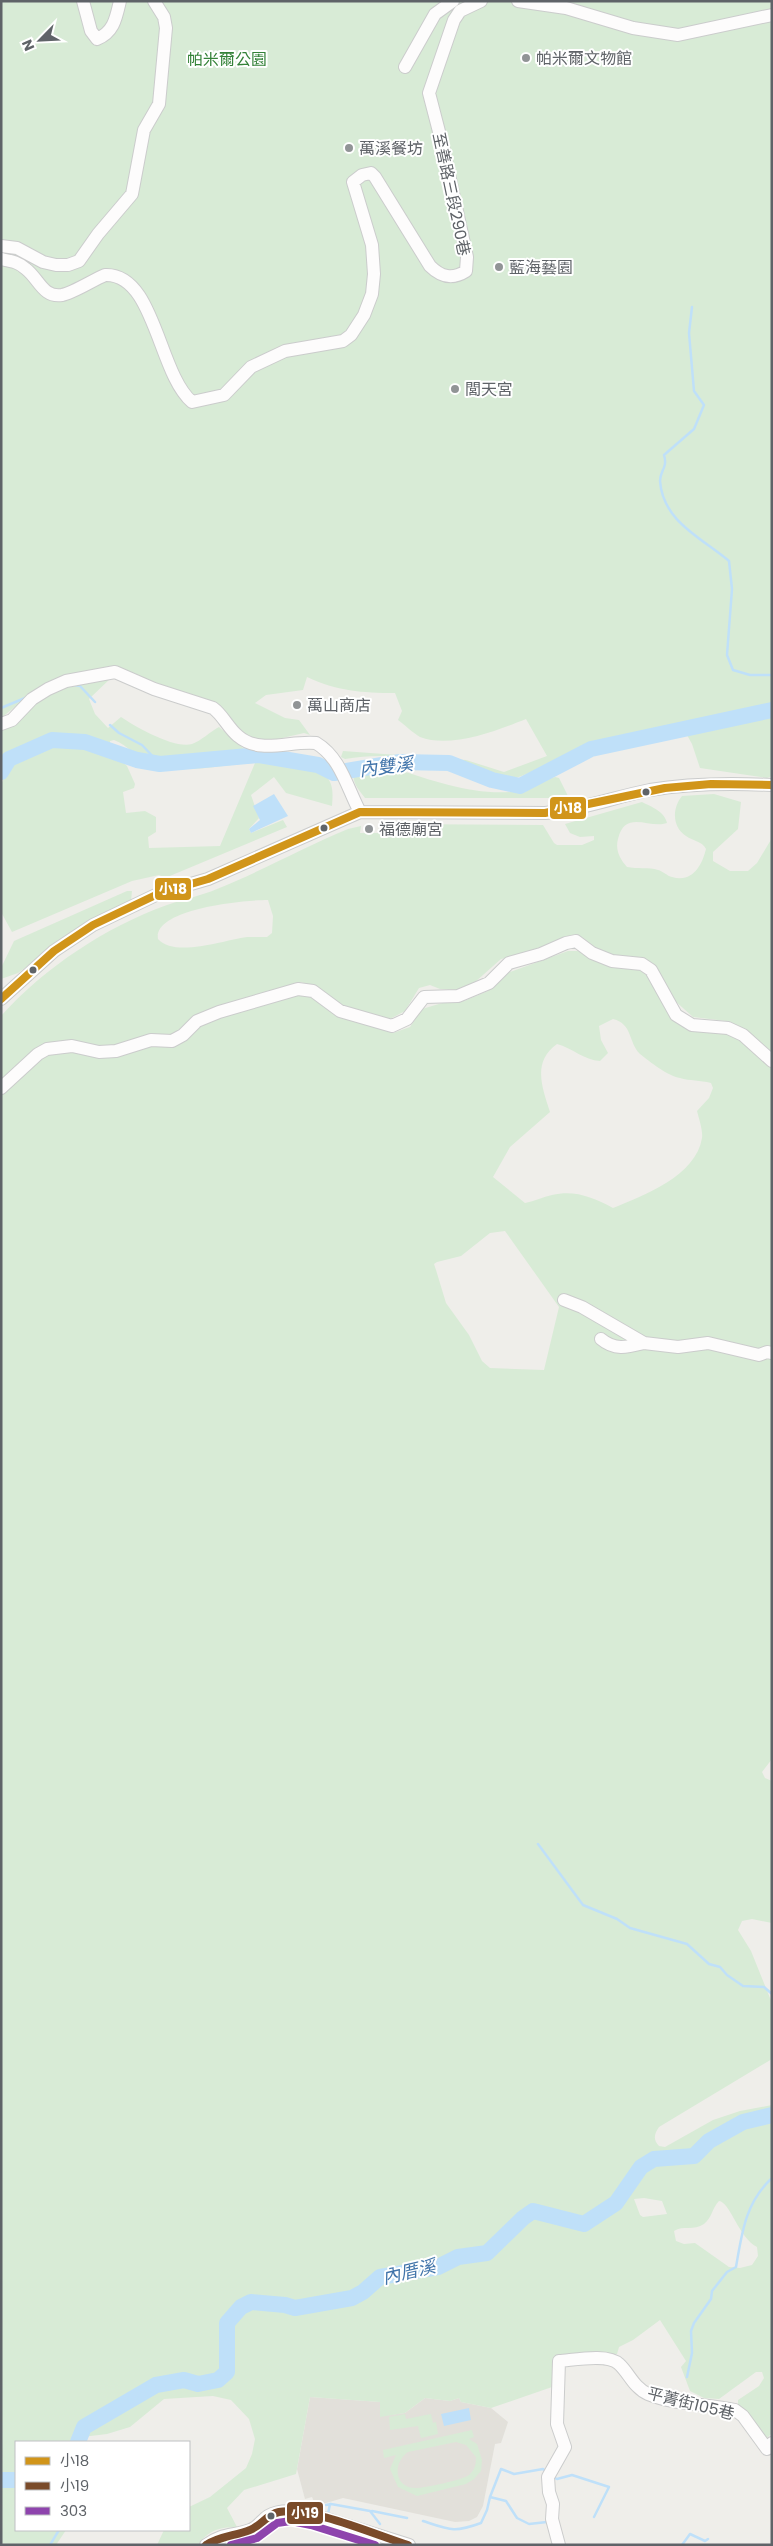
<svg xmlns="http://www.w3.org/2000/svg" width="773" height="2546" font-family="Poppins,'Noto Sans TC',sans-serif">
  <rect width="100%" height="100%" fill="#efeeea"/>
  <!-- education -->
  <path fill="#e2e0da" d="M310,2397L381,2402L380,2416L405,2413L425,2398L450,2401L459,2398L461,2402L491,2408L508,2422L501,2443L495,2444L483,2506L477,2517L469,2521L455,2522L343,2498L316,2506L312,2497L305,2499L297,2469Z"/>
  <!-- green -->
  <path fill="#d8ebd6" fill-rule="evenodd" d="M1,1H772V776L767,778L700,768L692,744L682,726H671C645,731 614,734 589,745C560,757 529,778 497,782C473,786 454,770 432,763C405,755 374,754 345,759L341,757L343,751L466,760L504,772L547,756L526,719C498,730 451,749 420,737C413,733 405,725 398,720L402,711L395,693C362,693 337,691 307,677L303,690L266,695L255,703L285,718L299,720L310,735L304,733L278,739H260L247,736L231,722L221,706L116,671L30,695L1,718Z
    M112,677L89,699L95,714L108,728L121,717C136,727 174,749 192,744C201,741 211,731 219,727L251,755L268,757L322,772C334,782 333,792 332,806L286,793L274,777L251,795L259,818L249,829L251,833L283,820L287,827L165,878L159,875L132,881L12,932L1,912V785L3,780H1V728L43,697L69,686ZM114,740C128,745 136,758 150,763C184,776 221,764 255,763L220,846L149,848L148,837L156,832V817L145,811L126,813L123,792L134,788L135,784L127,766L110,750V741Z
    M399,770C437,782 479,797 520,791C533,789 543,780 555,777L559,778L569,798H365C359,790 350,781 355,771Z
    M714,794L741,802L738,829L713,852V861L730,871H748L757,863L772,838V1056L737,1026L726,1021L693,1017L674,1000L660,977L602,953L582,937H567L536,950L501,959L474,983L461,990L440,989L430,985L419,988L405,1011L390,1019L342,1005L316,987L301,982L166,1037L111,1048L71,1042L1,1082V1016C45,967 106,927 167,905C183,899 201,896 217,889C262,871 304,847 348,829L361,826L360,833H384L385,824L543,825L554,843L557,845H582L594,840V836L580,837L570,833L565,824L642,802C652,807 665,812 667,823C649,829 625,809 618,839C615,850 620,859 627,867C637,869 649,867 658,870C663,871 667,876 672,877C693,883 702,865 706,849C702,841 693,841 686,836C672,827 672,808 682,796ZM268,900L273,916L272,933L267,937C260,937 253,937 247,937C224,940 175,958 158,939C153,908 247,900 268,900Z
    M127,891H132L131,901L81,926L18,973L1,979V968L14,941Z
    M568,951H578L587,956L639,969L650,978L670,1014L730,1034L742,1041L772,1069V1759L762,1772L765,1778L772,1781V1923L752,1919L742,1921L738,1930L751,1951L772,2003V2059L659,2127C654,2134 653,2140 659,2146L665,2147L713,2120L740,2111L772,2105V2433L767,2438L738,2405V2400L759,2386L764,2378L762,2372H756L719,2399L704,2398L690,2391L681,2367L686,2361L660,2320L633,2340L619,2347L617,2354L562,2358L552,2387L491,2408L461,2402L459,2398L450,2401L425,2398L405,2413L380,2417V2402L310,2397L296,2474L244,2490L227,2508L237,2527C221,2527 208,2530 198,2545H157L164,2530H189V2507L210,2497L246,2468L252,2454L255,2439L249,2419L231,2400L213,2396L164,2399L130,2427L107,2434L74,2438L70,2442H16V2530H66L56,2545H5L1,2542V1092L39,1058L56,1052L86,1051L101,1058L124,1055L211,1019L294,994L312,997L327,1009L344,1018L375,1026L393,1033L410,1027L422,1009L449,1001H464L488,991L498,983L507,973ZM613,1019C633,1024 628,1042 640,1054C650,1062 668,1076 680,1078C690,1081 700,1080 711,1083L713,1088L709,1098L697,1111C699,1119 703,1130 702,1138C696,1176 643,1196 613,1208C592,1197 575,1190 552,1195C543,1197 535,1201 525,1203L493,1177L510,1147L550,1112C542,1087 532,1062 557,1044C572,1048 584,1060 600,1061L608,1053L601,1040L599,1026ZM505,1231L559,1307L544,1370L490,1368L482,1361L469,1335L446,1303L436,1270L434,1264L437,1262L461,1256L490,1233ZM644,2198L662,2201L667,2214L643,2217L640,2215L634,2199ZM719,2201C730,2202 739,2238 757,2247L758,2256L752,2265L740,2268L729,2267L695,2243L684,2244L676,2241L674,2231C683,2225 694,2231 704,2224C712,2218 712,2208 719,2201Z
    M405,2414L406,2419L431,2414L433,2423L436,2422L438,2434L421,2438L418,2426L390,2430L389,2417Z
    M472,2430L474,2437L469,2439L477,2444L482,2460L481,2471L474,2479L466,2484L417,2496L398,2487L390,2469L396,2455L384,2458L383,2450ZM456,2442L466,2445L476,2457C476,2464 475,2470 469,2475C463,2480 424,2488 416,2488C393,2488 393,2462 408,2452Z"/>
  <!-- water -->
  <path fill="#bfe0f9" d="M274,794L288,816L251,833L249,829L260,820L253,806Z
    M469,2408L471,2420L444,2426L441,2414Z"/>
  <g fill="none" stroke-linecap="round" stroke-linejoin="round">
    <!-- stream -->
    <path stroke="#bfe0f9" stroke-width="2.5" d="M692,307L689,333L694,391L704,405L694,429L664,455C668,468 660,470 660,481C663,522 702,538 729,561L732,589L727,655L733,670L750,675H772
      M74,685L80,686L95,702
      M1,708L25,698
      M110,725L119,733L142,745L160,764
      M538,1844L583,1905L617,1919L630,1928L687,1944L709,1964L720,1967L727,1975L743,1986L764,1987L772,1994
      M687,2377L692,2353L691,2331L694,2323L711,2299L712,2291L727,2272L736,2267C742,2233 745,2203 772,2178
      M553,2477L557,2479L572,2475L609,2487L594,2517
      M490,2497L501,2469L514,2474L543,2469L547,2472
      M326,2505L331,2504L370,2511L380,2524
      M372,2511L407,2518
      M328,2514L330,2504
      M423,2521C450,2530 454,2533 481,2523L487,2510L490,2497L506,2501L517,2518L529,2524L547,2522
      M50,2545L59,2530
      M682,2545L690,2534L705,2541L708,2539"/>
    <!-- river -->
    <path stroke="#bfe0f9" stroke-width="16" d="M1,772L9,759L52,740L85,742L137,760L160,764L259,755L318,765L334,773L400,762L449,763L492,780L520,786L591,749L772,710
      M78,2442L84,2427L156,2385L184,2380L198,2384L218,2380L227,2372V2323L241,2307L251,2302L285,2305L295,2308L352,2298L363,2292L380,2277L438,2267L458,2257L487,2253L523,2218L533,2211L584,2224L616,2203L641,2167L654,2159L694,2156L709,2141L743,2122L772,2115
      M1,2480H16"/>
    <defs>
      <path id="minor" d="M83,1L91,31L97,39C114,32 116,18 120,1
        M518,1L566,8L633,28L678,35L772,15
        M405,67L435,14L453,1
        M1,246L17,248L43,262L56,265H68L79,261L98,234L132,194L144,130L159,104L166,28L164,17L154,1
        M1,259C11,261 19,262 26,269C39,279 43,298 62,295C73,293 93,280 105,275C155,273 158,373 192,402L224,395L251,367L285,351L343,341L351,335L364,315L372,294L374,274L372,245L353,182L362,175L371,173L375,177L430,266C441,277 452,280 466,271L467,257L443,147L429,93L454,20L460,11L481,1
        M1,724L12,720L32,699L48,689L66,681L115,672L154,689L213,708C223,715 228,728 238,736C260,755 291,740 316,743C341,758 347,788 360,812
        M1,999L54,951L93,925L160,893L208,879L360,812L545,813C581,810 614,797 650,790C691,783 730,783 772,785
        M1,1088L38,1054L47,1049L72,1046L99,1052L116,1051L151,1040L172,1041L183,1035L197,1021L219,1012L298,989L313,991L340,1011L392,1026L407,1019L424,997L458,996L489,983L509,963L541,954L566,943L576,941L592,953L612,961L642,964L651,970L676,1015L692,1025L728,1028L743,1035L772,1061
        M564,1300L582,1307L644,1343L678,1347L708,1343L759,1355L767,1352L772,1353
        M601,1339C615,1351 628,1347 644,1343
        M206,2545C222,2533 233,2536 250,2530C257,2528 262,2520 268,2516C282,2508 301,2512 314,2515L409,2545
        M559,2545L552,2519L553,2504L549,2492L548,2477L565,2447L557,2424L559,2361C574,2360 608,2353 619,2364C629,2373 634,2388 648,2394C675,2405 706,2404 735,2410L743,2416L767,2449L772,2443"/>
    </defs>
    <!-- minor casing -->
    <use href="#minor" stroke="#cbcccc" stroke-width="14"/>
    <!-- minor -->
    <use href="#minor" stroke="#fdfcfc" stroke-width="12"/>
    <defs>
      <path id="bus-1" d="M1,999L54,951L93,925L160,893L208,879L360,812L545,813L665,788L711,784L772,785"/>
      <path id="bus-2" d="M206,2545C220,2536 235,2536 250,2530C261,2526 266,2515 279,2512C310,2506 376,2535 408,2545"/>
      <path id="bus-3" d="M231,2545L257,2538L277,2523L291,2521L311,2525L375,2545"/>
    </defs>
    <!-- bus-1 casing -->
    <use href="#bus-1" stroke="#fff" stroke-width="11"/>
    <!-- bus-2 casing -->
    <use href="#bus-2" stroke="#fff" stroke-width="11"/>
    <!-- bus-3 casing -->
    <use href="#bus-3" stroke="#fff" stroke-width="11"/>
    <!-- bus-1 -->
    <use href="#bus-1" stroke="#d1951a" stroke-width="8"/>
    <!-- bus-2 -->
    <use href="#bus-2" stroke="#7a4b2a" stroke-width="8"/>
    <!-- bus-3 -->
    <use href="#bus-3" stroke="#8e44ad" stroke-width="8"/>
  </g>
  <!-- markers -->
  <g fill="#919496" stroke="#fff" stroke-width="2">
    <circle cx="526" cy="58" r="5"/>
    <circle cx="349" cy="148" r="5"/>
    <circle cx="499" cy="267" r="5"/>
    <circle cx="455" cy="389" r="5"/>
    <circle cx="297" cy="705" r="5"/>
    <circle cx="369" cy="829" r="5"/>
  </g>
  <g fill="#5f6368" stroke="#fff" stroke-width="2">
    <circle cx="646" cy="792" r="4.5"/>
    <circle cx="324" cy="828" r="4.5"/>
    <circle cx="33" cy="970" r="4.5"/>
    <circle cx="271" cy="2516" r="4.5"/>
  </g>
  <g text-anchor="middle" stroke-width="4" stroke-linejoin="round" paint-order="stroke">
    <!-- poi labels -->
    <g font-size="16" fill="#5f6368" stroke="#fff" text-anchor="start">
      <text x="536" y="64">帕米爾文物館</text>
      <text x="359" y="154">萬溪餐坊</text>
      <text x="509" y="273">藍海藝園</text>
      <text x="465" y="395">閭天宮</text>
      <text x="307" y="711">萬山商店</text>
      <text x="379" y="835">福德廟宮</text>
    </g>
    <!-- park labels -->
    <g font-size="16" fill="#348238" stroke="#fff">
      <text x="227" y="65">帕米爾公園</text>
    </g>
    <!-- street labels -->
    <g font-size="16" fill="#5f6368" stroke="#fff">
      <text transform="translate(452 194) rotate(78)" y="6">至善路三段290巷</text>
      <text transform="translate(691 2403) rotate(14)" y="6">平菁街105巷</text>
    </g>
    <!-- water labels -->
    <g font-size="18" font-style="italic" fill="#4174aa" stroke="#fff">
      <text transform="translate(386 767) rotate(-7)" y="6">內雙溪</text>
      <text transform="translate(409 2272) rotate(-13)" y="6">內厝溪</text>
    </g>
  </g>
  <g stroke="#fff" stroke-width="2">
    <rect x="549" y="796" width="38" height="24" rx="5" fill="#d1951a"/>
    <rect x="154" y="877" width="38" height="24" rx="5" fill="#d1951a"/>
    <rect x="286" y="2501" width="38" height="24" rx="5" fill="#7a4b2a"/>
  </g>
  <g font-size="14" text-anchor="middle" font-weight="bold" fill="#fff">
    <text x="568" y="813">小18</text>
    <text x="173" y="894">小18</text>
    <text x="305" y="2518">小19</text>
  </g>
  <!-- border -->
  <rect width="773" height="2546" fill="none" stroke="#5f6368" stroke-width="5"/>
  <!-- legend -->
  <rect x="15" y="2441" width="175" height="90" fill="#ffffff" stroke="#bfc1c3"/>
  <rect x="25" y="2457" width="25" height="8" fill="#d1951a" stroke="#bfc1c3"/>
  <text x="60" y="2466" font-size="15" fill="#5f6368">小18</text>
  <rect x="25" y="2482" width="25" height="8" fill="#7a4b2a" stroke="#bfc1c3"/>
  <text x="60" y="2491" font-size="15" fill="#5f6368">小19</text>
  <rect x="25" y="2507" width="25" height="8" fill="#8e44ad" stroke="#bfc1c3"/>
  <text x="60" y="2516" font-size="15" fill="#5f6368">303</text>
  <!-- north arrow -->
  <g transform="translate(40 40) rotate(246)" stroke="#ffffff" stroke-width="4" paint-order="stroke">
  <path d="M0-4L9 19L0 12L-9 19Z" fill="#5f6368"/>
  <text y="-8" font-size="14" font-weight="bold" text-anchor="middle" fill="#5f6368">N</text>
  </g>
</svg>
